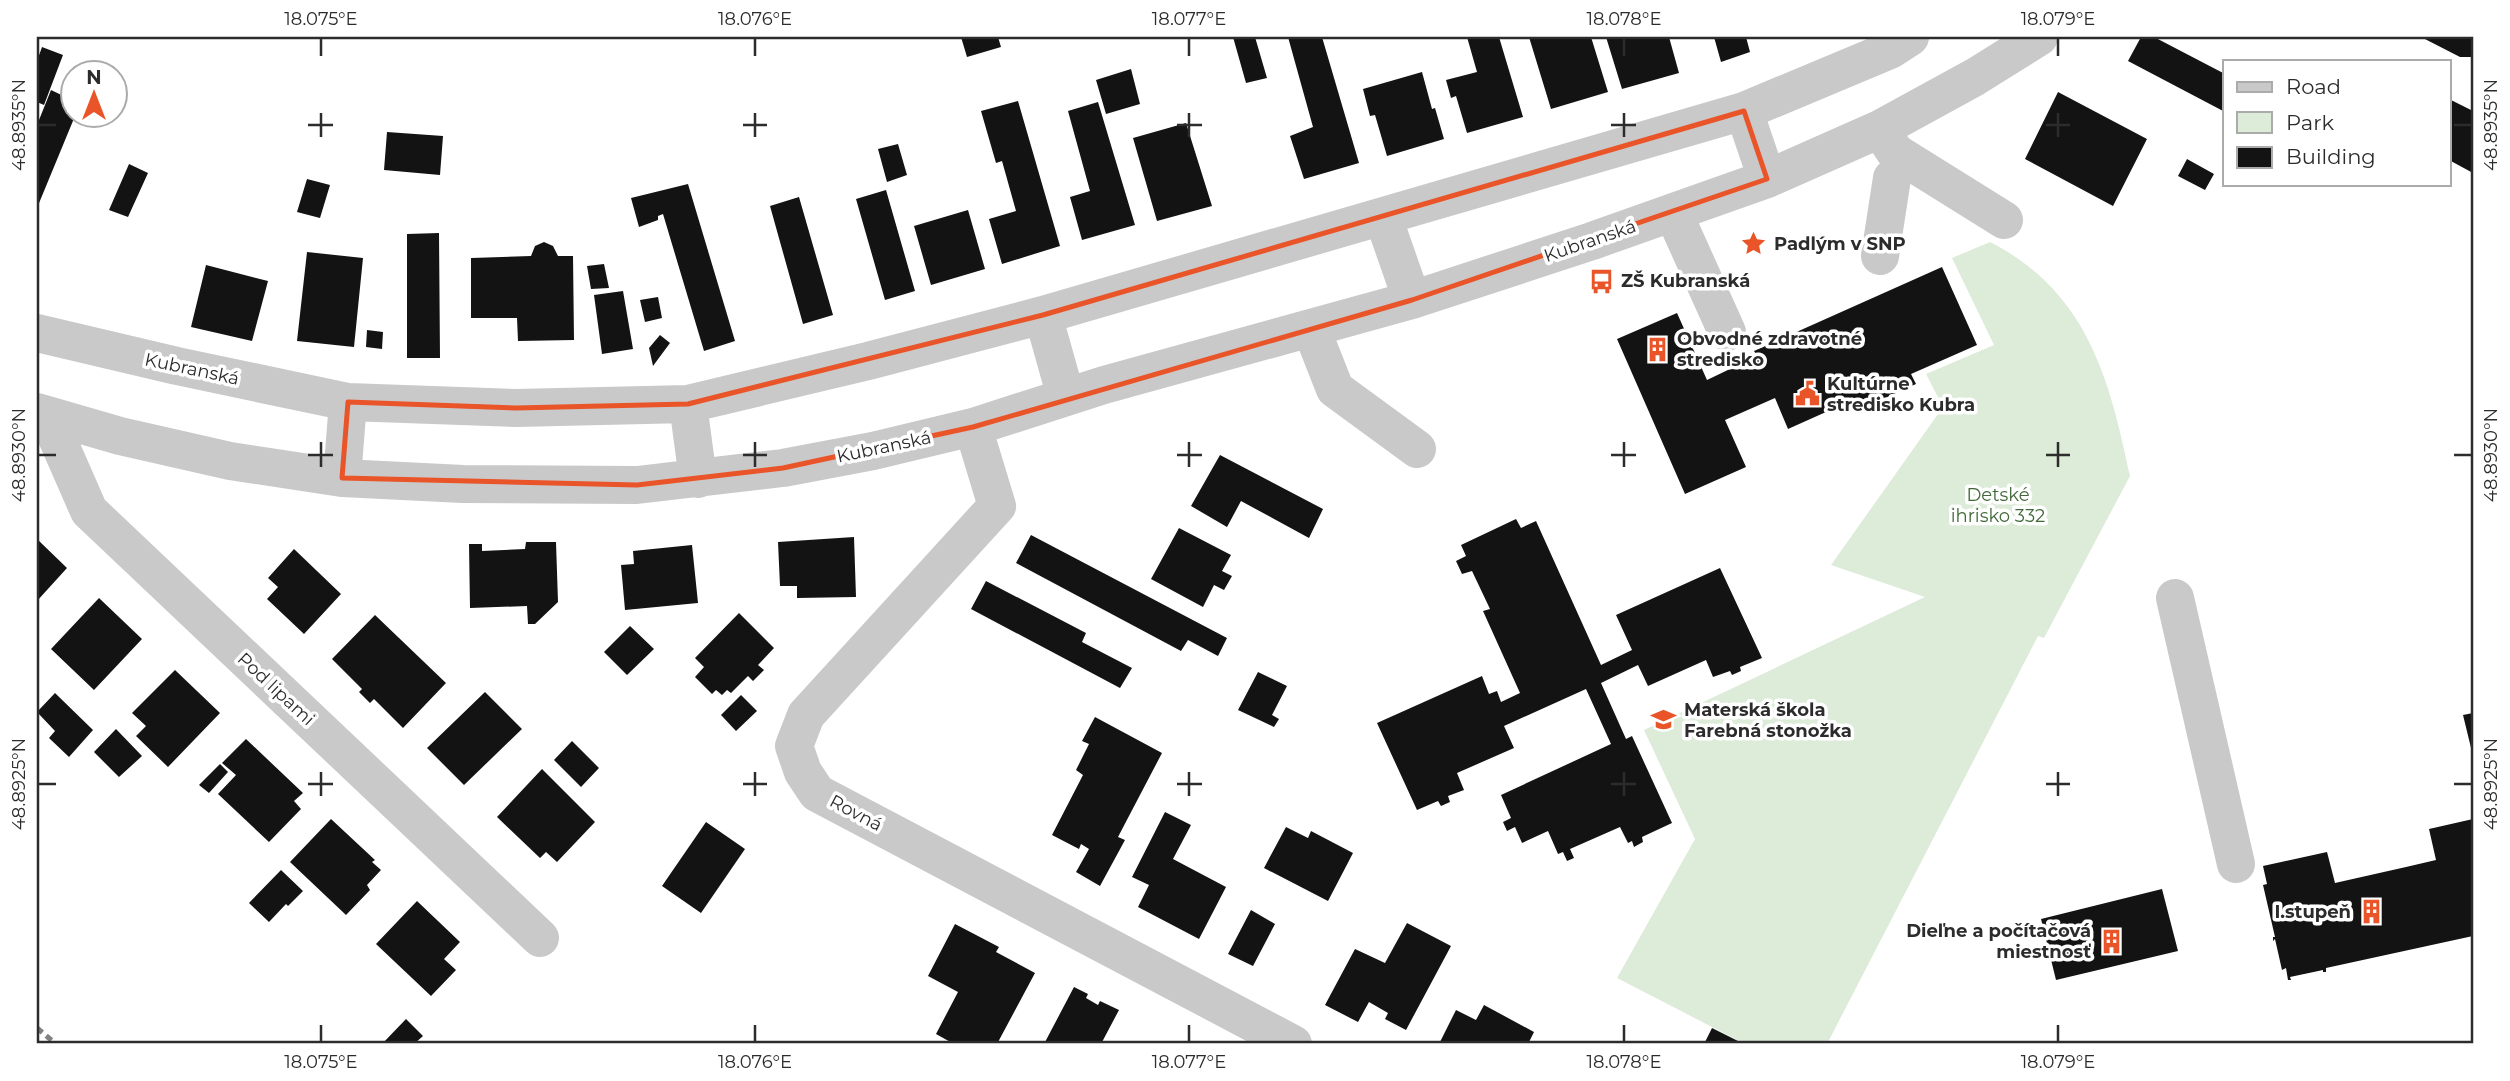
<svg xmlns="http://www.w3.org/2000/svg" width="2510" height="1081" font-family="Montserrat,sans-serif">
  <rect width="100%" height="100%" fill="#fff"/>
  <!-- park -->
  <path fill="#ddebd9" d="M1990,242C2087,292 2109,377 2130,476L2044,638L2038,636L1827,1044H1745L1617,978L1695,839L1644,730L1925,597L1831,565L1943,407L1926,374L1994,345L1952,258Z"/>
  <!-- building -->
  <path fill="#131313" d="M961,37H998L1001,47L967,57Z
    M1233,37H1255L1267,78L1246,83Z
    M1288,37H1322L1359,163L1304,179L1290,136L1313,127Z
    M1467,37H1499L1523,117L1467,133L1456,96L1451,98L1446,80L1477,72Z
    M1529,37H1591L1608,92L1551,109Z
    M1606,37H1669L1679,73L1622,89Z
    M1714,37H1746L1750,52L1721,62Z
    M2141,37H2154L2225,74V112L2128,61Z
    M2421,37H2473V57H2460Z
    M42,47L63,55L44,105L37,102V61Z
    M1131,69L1140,104L1106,114L1096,80Z
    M1422,72L1432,109L1435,108L1444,139L1387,156L1375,115L1370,116L1363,89Z
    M51,90L74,101L75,116L37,208V125Z
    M2058,92L2147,139L2113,206L2025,159Z
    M2449,99L2473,111V173L2449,160Z
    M1018,101L1060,246L1002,264L989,219L1016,211L1002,161L996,163L981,111Z
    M1098,102L1135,225L1082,240L1070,197L1090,191L1068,111Z
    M1186,123L1212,206L1157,221L1133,138Z
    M387,132L443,136L440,175L384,170Z
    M898,144L907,175L887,182L878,149Z
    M2187,159L2214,174L2205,190L2178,176Z
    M129,164L148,173L128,217L109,210Z
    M307,179L330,185L320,218L297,212Z
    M688,184L735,341L704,351L663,214L658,216V220L639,227L631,198Z
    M886,190L915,291L885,300L856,199Z
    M799,197L833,315L803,324L770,206Z
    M968,210L985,269L931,285L914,226Z
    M439,233L440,358H407V234Z
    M544,242L553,246L558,256H573L574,340L518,341L517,318H471V258L531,256L535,246Z
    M307,252L363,258L354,347L297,341Z
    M604,264L609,288L591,289L587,266Z
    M206,265L268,281L252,341L191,327Z
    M1942,267L1977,345L1911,374L1916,384L1859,410L1855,399L1788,429L1775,398L1725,420L1746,467L1685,494L1617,339L1677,313L1707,380L1757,356L1754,351Z
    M623,291L633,349L602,354L594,295Z
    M658,297L662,318L645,322L640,300Z
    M367,330L383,332L382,349L366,347Z
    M660,335L670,343L653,366L649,348Z
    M1220,455L1323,509L1309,538L1241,501L1227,527L1191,506Z
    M1516,519L1521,528L1536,521L1601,665L1632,650L1616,615L1720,568L1762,658L1740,667L1741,671L1732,675L1730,671L1713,677L1706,660L1648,686L1638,665L1601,683L1626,739L1632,736L1672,823L1642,837L1643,842L1634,847L1632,841L1628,843L1620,827L1570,849L1574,858L1567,861L1563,852L1558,854L1548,831L1522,843L1515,827L1507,831L1503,822L1511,818L1501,795L1611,744L1586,689L1504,726L1514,748L1457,773L1464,790L1448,796L1450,802L1441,806L1438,801L1417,810L1377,723L1482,676L1489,694L1497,691L1501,702L1520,693L1483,611L1490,609L1472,571L1462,574L1456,561L1466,556L1461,545Z
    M1179,528L1231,555L1222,571L1232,576L1224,590L1214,585L1203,607L1151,579Z
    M1031,535L1227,638L1218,656L1188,640L1181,651L1016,563Z
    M854,537L856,597L797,598V586H780L778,542Z
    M37,539L67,568L37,601Z
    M526,542H556L558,602L535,624H528L527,606L470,608L469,544H482V551L525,549Z
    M692,545L698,603L625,610L621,565L634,564L633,551Z
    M294,549L341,594L304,634L267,599L278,587L268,578Z
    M986,581L1086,633L1082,642L1132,668L1120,688L971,609Z
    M99,598L142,639L94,690L51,649Z
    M739,613L774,648L758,665L764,670L753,681L748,676L731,693L727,690L722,695L716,690L712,694L695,677L704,667L695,658Z
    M375,615L446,683L403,728L374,699L370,703L359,692L362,689L332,659Z
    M630,626L654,649L627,675L604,652Z
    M175,670L220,713L168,767L136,736L146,726L132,713Z
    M1258,672L1287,686L1272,715L1279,719L1274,727L1238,710Z
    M485,692L522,729L464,785L427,748Z
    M55,693L93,730L69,757L49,738L55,731L37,712Z
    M741,695L757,711L736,731L721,715Z
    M2473,713V752H2472L2463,715Z
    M1095,717L1162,753L1118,837L1125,840L1100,886L1076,872L1089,849L1081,844L1079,849L1052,835L1083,775L1076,770L1089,744L1082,741Z
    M116,729L142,756L119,777L94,752Z
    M246,739L303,793L294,801L301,809L269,842L218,794L236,775L222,763Z
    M572,741L599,768L581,787L554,760Z
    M220,764L228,772L209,793L199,785Z
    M542,769L595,822L557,862L546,852L540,858L497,817Z
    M1165,812L1191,825L1173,859L1226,887L1199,939L1138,907L1149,885L1132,877Z
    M331,819L375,860L372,862L381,870L367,885L370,890L346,915L290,862Z
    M2473,819V936L2326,968V972H2323V970L2290,977L2291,980H2288L2286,968L2282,970L2275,939L2273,941V937H2275L2263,885L2267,884L2263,866L2327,852L2335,883L2406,867L2436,860L2429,829Z
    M706,822L745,849L701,913L662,886Z
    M1286,827L1308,838L1311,831L1353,853L1328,901L1264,868Z
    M281,870L303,891L288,906L286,904L269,922L249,903Z
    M2162,889L2178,951L2056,980L2041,919Z
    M417,901L460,942L444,959L456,970L431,996L376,944Z
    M1251,910L1275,924L1253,966L1228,954Z
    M1407,923L1451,946L1406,1030L1385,1019L1388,1013L1369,1002L1358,1022L1325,1005L1355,949L1385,963Z
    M955,924L999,947L996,952L1035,973L997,1044H954L936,1034L958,992L928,976Z
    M1074,987L1088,994L1086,998L1098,1005L1100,1001L1119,1010L1101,1044H1044Z
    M1484,1005L1534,1032L1528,1044H1439L1456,1010L1476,1020Z
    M406,1019L423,1036L414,1044H382Z
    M1712,1028L1744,1044H1710L1705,1042Z"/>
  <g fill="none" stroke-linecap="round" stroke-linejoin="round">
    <!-- minor -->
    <path stroke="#c9c9c9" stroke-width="38" d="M1744,111L1767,179
      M1880,129L1895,152L2004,220
      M1673,212L1727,332
      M1383,217L1412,300
      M1880,256L1892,178
      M1043,315L1066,397
      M1311,328L1335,389L1417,449
      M37,333L177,366L348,402L516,408L688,404L868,361L1043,315L1744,111L1890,50L1910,37
      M688,404L698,479
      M37,412L120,436L230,461L342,478L463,484L637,485L783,468L873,451L973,427L1104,385L1412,300L1592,241L1767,179L1880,129L1975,77L2039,37
      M47,415L89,511L540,938
      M973,427L997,506L806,715L794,746L803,772L817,793L1293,1044
      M342,478L348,402
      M2175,598L2236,864"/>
    <!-- rail -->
    <path stroke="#818181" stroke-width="5" stroke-dasharray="7 5" stroke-linecap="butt" d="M37,1028L56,1044"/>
  </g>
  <!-- marked area -->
  <path fill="none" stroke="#e95428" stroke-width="5" stroke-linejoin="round" d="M1744,111L1767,179L1412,300L973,427L783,468L637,485L342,478L348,402L516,408L688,404L1043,315Z"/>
  <!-- ticks -->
  <path fill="none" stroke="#2c2c2c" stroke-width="2.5" d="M321,38V56M755,38V56M1189,38V56M1624,38V56M2058,38V56M321,113V137M755,113V137M1189,113V137M1624,113V137M2058,113V137M38,125H56M308,125H333M743,125H767M1177,125H1202M1611,125H1636M2046,125H2070M2454,125H2472M321,442V467M755,442V467M1189,442V467M1624,442V467M2058,442V467M38,455H56M308,455H333M743,455H767M1177,455H1202M1611,455H1636M2046,455H2070M2454,455H2472M321,772V796M755,772V796M1189,772V796M1624,772V796M2058,772V796M38,784H56M308,784H333M743,784H767M1177,784H1202M1611,784H1636M2046,784H2070M2454,784H2472M321,1025V1042M755,1025V1042M1189,1025V1042M1624,1025V1042M2058,1025V1042"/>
  <!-- icons -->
  <defs>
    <symbol id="sight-bare" viewBox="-9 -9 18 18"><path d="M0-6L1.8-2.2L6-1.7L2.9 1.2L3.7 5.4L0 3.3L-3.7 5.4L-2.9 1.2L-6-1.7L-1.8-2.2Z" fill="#e95428" stroke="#fff" stroke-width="2.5" paint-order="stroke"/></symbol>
    <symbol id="bus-bare" viewBox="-9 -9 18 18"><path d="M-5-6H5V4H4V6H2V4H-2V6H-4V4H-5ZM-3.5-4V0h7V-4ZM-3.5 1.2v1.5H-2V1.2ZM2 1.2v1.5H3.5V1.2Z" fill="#e95428" stroke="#fff" stroke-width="2.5" paint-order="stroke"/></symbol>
    <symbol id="building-bare" viewBox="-9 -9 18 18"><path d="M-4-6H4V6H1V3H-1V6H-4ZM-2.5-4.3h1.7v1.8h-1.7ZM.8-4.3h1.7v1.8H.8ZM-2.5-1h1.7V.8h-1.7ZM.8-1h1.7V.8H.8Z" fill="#e95428" stroke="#fff" stroke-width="2.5" paint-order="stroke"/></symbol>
    <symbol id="civic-bare" viewBox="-9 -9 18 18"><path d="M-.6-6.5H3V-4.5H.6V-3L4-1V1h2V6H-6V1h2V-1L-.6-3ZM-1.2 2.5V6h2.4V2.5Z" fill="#e95428" stroke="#fff" stroke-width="2.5" paint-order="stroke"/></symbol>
    <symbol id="school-bare" viewBox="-9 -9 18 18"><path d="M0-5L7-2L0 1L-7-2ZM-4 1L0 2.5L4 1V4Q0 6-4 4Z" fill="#e95428" stroke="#fff" stroke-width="2.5" paint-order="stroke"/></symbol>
  </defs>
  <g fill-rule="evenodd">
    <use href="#sight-bare" x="1736" y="226" width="35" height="35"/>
    <use href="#bus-bare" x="1584" y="264" width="35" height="35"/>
    <use href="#building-bare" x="1640" y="332" width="35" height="35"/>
    <use href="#civic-bare" x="1790" y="376" width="35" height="35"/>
    <use href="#school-bare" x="1646" y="702" width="35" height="35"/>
    <use href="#building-bare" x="2354" y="894" width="35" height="35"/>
    <use href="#building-bare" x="2094" y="924" width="35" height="35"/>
  </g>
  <g text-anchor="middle" stroke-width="7" stroke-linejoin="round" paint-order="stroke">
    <!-- street labels -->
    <g font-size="18" fill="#2c2c2c" stroke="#fff">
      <text transform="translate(1590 241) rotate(-19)" y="6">Kubranská</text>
      <text transform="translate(192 369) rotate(12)" y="6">Kubranská</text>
      <text transform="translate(884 447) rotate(-12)" y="6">Kubranská</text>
      <text transform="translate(276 689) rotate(43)" y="6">Pod lipami</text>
      <text transform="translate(856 813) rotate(28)" y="6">Rovná</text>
    </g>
    <!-- poi labels -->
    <g font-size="18" font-weight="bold" fill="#2c2c2c" stroke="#fff" text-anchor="start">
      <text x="1774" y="250">Padlým v SNP</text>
      <text x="1621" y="287">ZŠ Kubranská</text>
      <text x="1677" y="345">Obvodné zdravotné<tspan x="1677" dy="21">stredisko</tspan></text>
      <text x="1827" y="390">Kultúrne<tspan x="1827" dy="21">stredisko Kubra</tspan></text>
      <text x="1684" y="716">Materská škola<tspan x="1684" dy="21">Farebná stonožka</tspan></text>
      <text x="2351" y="918" text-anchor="end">I.stupeň</text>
      <text x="2091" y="937" text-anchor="end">Dieľne a počítačová<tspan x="2091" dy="21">miestnosť</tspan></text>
    </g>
    <!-- park labels -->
    <g font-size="18" fill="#416939" stroke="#fff">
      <text x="1998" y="501">Detské<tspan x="1998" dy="21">ihrisko 332</tspan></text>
    </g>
  </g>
  <!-- border -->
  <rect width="2510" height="1081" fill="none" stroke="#ffffff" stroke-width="77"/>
  <!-- legend -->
  <rect x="2223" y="60" width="228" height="126" fill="#ffffff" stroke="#ababab" stroke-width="2"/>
  <rect x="2237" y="82" width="35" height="10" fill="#c9c9c9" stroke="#ababab" stroke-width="2"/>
  <text x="2286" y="94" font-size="21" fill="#2c2c2c">Road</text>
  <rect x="2237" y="112" width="35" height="21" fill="#ddebd9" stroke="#ababab" stroke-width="2"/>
  <text x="2286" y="130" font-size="21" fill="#2c2c2c">Park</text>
  <rect x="2237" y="147" width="35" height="21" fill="#131313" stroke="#ababab" stroke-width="2"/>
  <text x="2286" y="164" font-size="21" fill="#2c2c2c">Building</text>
  <!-- north arrow -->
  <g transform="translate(94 94)"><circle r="33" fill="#ffffff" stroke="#ababab" stroke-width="2"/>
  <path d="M0-5L12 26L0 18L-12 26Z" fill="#e95428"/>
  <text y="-10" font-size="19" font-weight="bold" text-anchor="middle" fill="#2c2c2c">N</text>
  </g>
  <rect x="38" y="38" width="2434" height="1004" fill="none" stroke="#2c2c2c" stroke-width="2.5"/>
  <g font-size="18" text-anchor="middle" fill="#2c2c2c">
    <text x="321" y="25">18.075°E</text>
    <text x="755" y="25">18.076°E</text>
    <text x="1189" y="25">18.077°E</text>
    <text x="1624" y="25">18.078°E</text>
    <text x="2058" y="25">18.079°E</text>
    <text transform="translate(19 125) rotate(-90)" y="6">48.8935°N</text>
    <text transform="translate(2491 125) rotate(-90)" y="6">48.8935°N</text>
    <text transform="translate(19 455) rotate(-90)" y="6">48.8930°N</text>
    <text transform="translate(2491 455) rotate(-90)" y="6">48.8930°N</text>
    <text transform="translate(19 784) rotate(-90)" y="6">48.8925°N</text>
    <text transform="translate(2491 784) rotate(-90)" y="6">48.8925°N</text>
    <text x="321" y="1068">18.075°E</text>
    <text x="755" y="1068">18.076°E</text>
    <text x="1189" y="1068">18.077°E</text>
    <text x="1624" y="1068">18.078°E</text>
    <text x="2058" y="1068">18.079°E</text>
  </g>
</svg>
